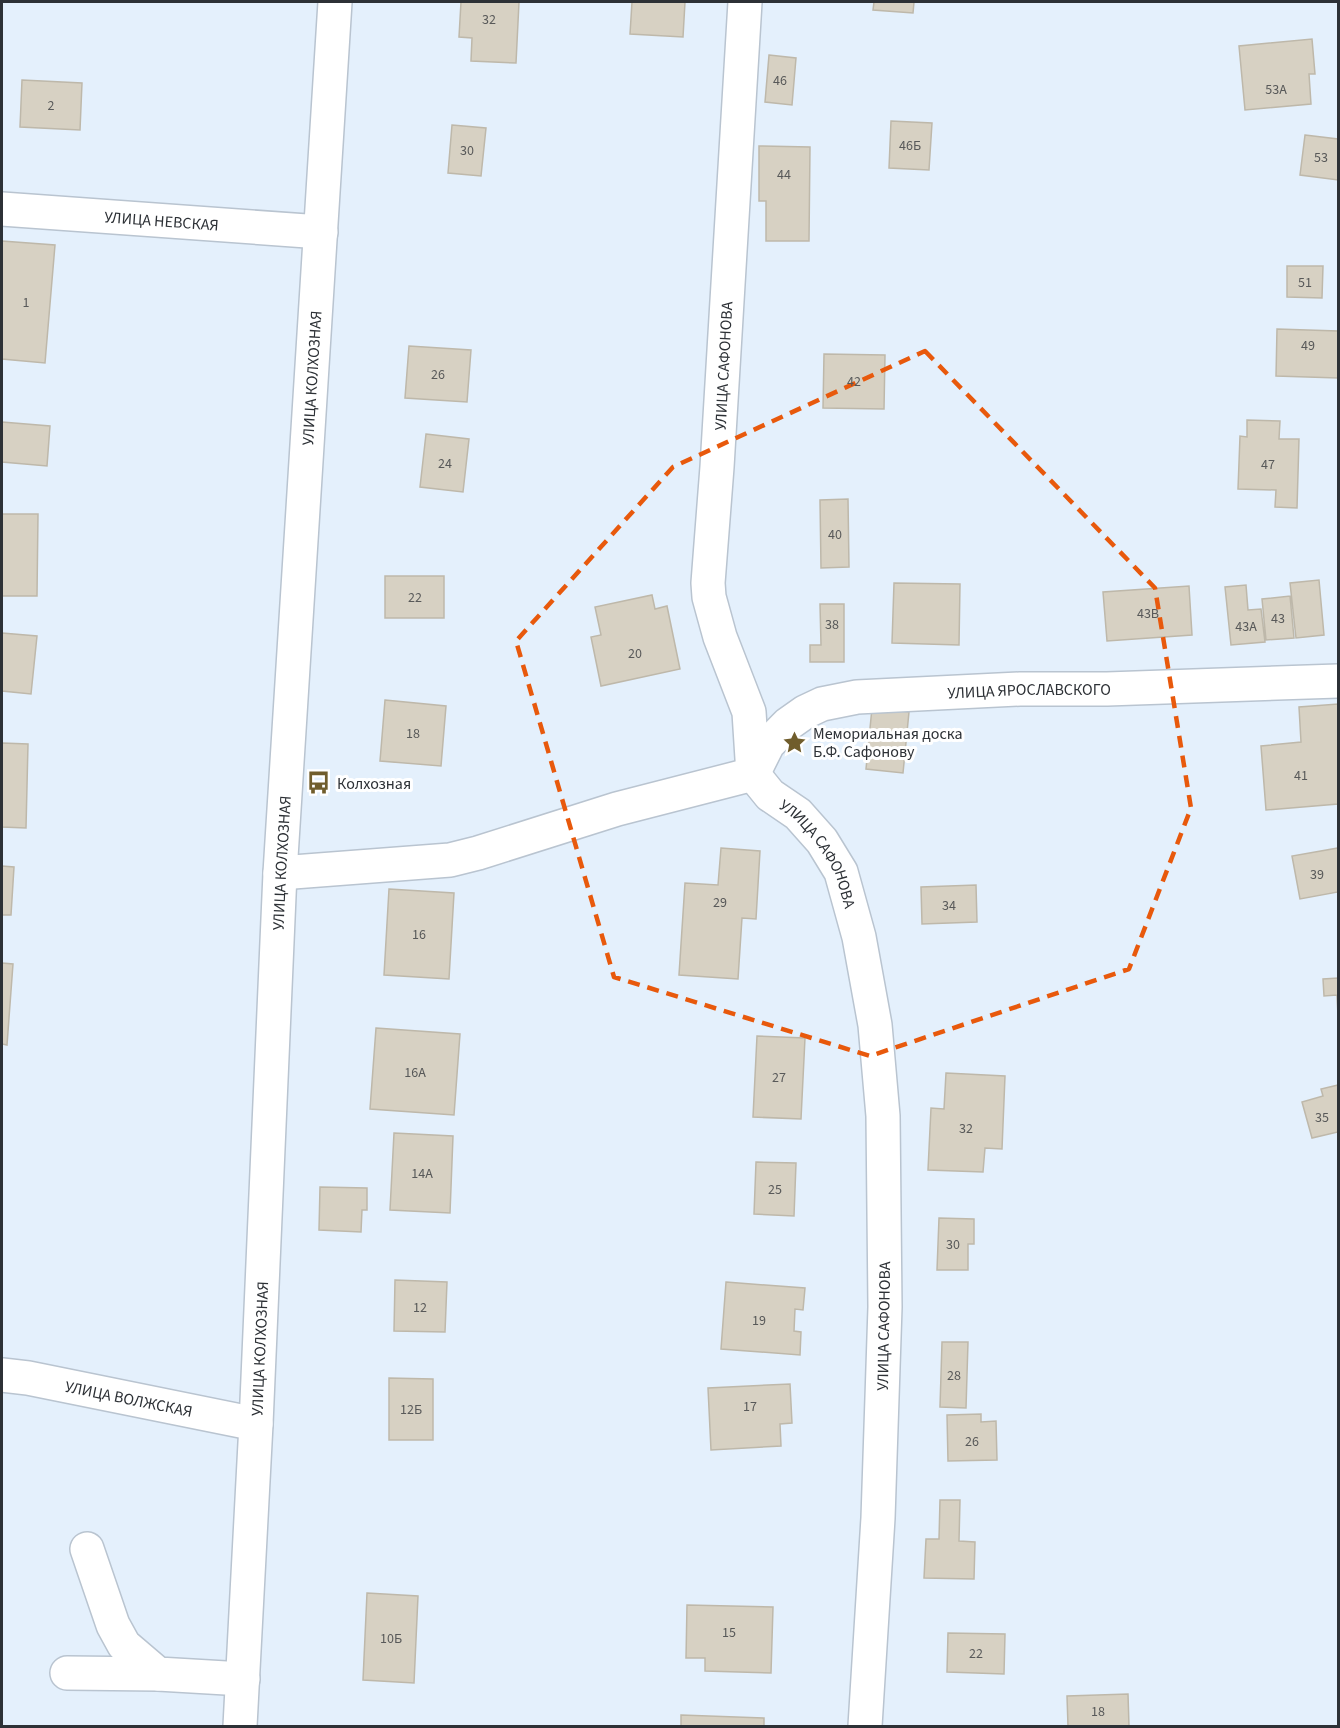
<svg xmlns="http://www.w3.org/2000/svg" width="1340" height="1728" font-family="'Source Sans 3',sans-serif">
  <rect width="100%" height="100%" fill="#e4f0fc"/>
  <!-- building -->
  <path fill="#d7d1c3" stroke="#beb8aa" stroke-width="1.5" d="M461,2H519L516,63L471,61L472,38L459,37Z
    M632,2H685L683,37L630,34Z
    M874,2H914L913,13L873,10Z
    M1312,39L1315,74H1309L1311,104L1245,110L1239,46Z
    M769,55L796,58L792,105L765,102Z
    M22,80L82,83L80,130L20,127Z
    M891,121L932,123L929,170L889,168Z
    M452,125L486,128L481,176L448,173Z
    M1305,135L1338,139V180L1300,175Z
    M759,146L810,147L809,241H766V201H759Z
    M2,241L55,245L45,363L2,359Z
    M1287,266H1323L1322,298L1287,297Z
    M1277,329L1338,331V378L1276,376Z
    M409,346L471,350L467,402L405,398Z
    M824,354L885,355L884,409L823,408Z
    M1247,420L1280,421L1279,439H1299L1297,508L1275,507L1276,490L1238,489L1240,436L1247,437Z
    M2,422L50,426L47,466L2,462Z
    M426,434L469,439L463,492L420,487Z
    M848,499L849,567L821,568L820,500Z
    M2,514H38L37,596H2Z
    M385,576H444V618H385Z
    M1319,580L1324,635L1296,638L1290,583Z
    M894,583L960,584L959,645L892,643Z
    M1246,585L1248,610L1261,609L1265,642L1231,645L1225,587Z
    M1189,586L1192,635L1107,641L1103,592Z
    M652,595L655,609L667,606L680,669L601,686L591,637L601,635L595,607Z
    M1290,596L1294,638L1266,640L1262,599Z
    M820,604H844V662H810V645H821Z
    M2,633L37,636L31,694L2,691Z
    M385,700L446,706L441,766L380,761Z
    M1338,704V804L1266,810L1261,746L1301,742L1299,707Z
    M872,708L909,712L903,773L866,769Z
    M2,743L28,744L26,828L2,827Z
    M721,848L760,851L756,919L742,918L738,979L679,975L685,883L718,885Z
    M1338,848V892L1300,899L1292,856Z
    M2,866L14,867L11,915H2Z
    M976,885L977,922L922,924L921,887Z
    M976,885L977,922L922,924L921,887Z
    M389,889L454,893L449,979L384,975Z
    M2,963L13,964L7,1045L2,1044Z
    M1338,978V1016L1337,995L1324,996L1323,979Z
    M376,1028L460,1034L454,1115L370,1109Z
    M757,1036L805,1038L801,1119L753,1117Z
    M946,1073L1005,1076L1002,1149L985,1148L983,1172L928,1170L931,1108L944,1109Z
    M946,1073L1005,1076L1002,1149L985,1148L983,1172L928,1170L931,1108L944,1109Z
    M1338,1085V1132L1312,1138L1302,1102L1323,1096L1321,1089Z
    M394,1133L453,1136L450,1213L390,1210Z
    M756,1162L796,1163L794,1216L754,1214Z
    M756,1162L796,1163L794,1216L754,1214Z
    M320,1187L367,1188V1210H362L361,1232L319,1230Z
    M939,1218L974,1219V1244H968V1270H937Z
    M939,1218L974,1219V1244H968V1270H937Z
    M395,1280L447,1282L445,1332L394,1331Z
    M726,1282L805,1288L803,1310L795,1309L794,1331L801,1332L800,1355L721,1349Z
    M726,1282L805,1288L803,1310L795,1309L794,1331L801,1332L800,1355L721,1349Z
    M942,1342H968L966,1408L940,1407Z
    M942,1342H968L966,1408L940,1407Z
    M389,1378L433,1379V1440H389Z
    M790,1384L792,1423L780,1424L781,1446L711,1450L708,1388Z
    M790,1384L792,1423L780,1424L781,1446L711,1450L708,1388Z
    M981,1414V1422L996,1421L997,1460L948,1461L947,1415Z
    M981,1414V1422L996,1421L997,1460L948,1461L947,1415Z
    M940,1500H960L959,1541L975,1542L974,1579L924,1578L926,1539H939Z
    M367,1593L418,1596L414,1683L363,1680Z
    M687,1605L773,1607L771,1673L705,1671V1658H686Z
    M948,1633L1005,1634L1004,1674L947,1672Z
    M1128,1694L1129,1726H1068L1067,1696Z
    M681,1715L764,1718V1726H681Z"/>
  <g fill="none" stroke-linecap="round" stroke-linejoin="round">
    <defs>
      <g id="minor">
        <path id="s1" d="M745,2L717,467L708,583L709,597L720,637L749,712L753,774L770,795L798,814L822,841L841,872L859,937L875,1025L883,1116L885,1307L878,1518L865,1726"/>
        <path id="s2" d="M2,209L321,232"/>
        <path id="s3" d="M280,873L450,860L478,853L617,809L753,774L768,744L788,724L805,712L822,704L857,697L1020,689H1107L1338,681"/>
        <path id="s4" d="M2,1375L28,1378L256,1424"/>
        <path d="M87,1549L113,1625L124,1645L158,1674L243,1679"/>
        <path d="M67,1673L158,1674"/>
        <path id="s5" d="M240,1726L256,1424L280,873L335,2"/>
      </g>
    </defs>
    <!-- minor casing -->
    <use href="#minor" stroke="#b9c4d0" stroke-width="36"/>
    <!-- minor -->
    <use href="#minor" stroke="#fff" stroke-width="33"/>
  </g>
  <!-- marked area -->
  <path fill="none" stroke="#e8590c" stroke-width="4.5" stroke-dasharray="12 8" stroke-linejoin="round" d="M925,351L1155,588L1191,808L1129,969L870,1056L614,977L516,641L673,467Z"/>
  <!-- icons -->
  <defs>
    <symbol id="sight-bare" viewBox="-9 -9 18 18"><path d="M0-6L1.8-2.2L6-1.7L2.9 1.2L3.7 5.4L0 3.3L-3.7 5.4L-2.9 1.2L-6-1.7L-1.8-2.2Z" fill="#705d2c" stroke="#fff" stroke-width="2.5" paint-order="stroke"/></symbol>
    <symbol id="bus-bare" viewBox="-9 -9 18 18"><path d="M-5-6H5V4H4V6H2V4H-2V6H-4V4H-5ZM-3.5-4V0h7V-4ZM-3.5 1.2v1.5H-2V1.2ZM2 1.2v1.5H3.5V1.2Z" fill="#705d2c" stroke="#fff" stroke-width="2.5" paint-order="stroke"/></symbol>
  </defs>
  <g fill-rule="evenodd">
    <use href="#sight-bare" x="778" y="726" width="33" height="33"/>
    <use href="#bus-bare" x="302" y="766" width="33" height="33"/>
  </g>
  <g text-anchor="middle" stroke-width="6" stroke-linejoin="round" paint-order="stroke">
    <!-- number labels -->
    <g font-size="14" fill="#585959">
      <text x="489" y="24">32</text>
      <text x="780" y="85">46</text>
      <text x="1276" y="94">53А</text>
      <text x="51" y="110">2</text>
      <text x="910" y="150">46Б</text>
      <text x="467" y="155">30</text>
      <text x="1321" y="162">53</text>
      <text x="784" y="179">44</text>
      <text x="1305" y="287">51</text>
      <text x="26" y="307">1</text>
      <text x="1308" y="350">49</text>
      <text x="438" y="379">26</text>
      <text x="854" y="386">42</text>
      <text x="445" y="468">24</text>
      <text x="1268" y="469">47</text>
      <text x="835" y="539">40</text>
      <text x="415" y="602">22</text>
      <text x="1148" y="618">43В</text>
      <text x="1278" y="623">43</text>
      <text x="832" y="629">38</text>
      <text x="1246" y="631">43А</text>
      <text x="635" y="658">20</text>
      <text x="413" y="738">18</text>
      <text x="1301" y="780">41</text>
      <text x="1317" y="879">39</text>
      <text x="720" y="907">29</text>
      <text x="949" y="910">34</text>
      <text x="419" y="939">16</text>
      <text x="415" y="1077">16А</text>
      <text x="779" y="1082">27</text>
      <text x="1322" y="1122">35</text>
      <text x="966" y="1133">32</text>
      <text x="422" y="1178">14А</text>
      <text x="775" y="1194">25</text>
      <text x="953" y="1249">30</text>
      <text x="420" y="1312">12</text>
      <text x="759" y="1325">19</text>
      <text x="954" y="1380">28</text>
      <text x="750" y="1411">17</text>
      <text x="411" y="1414">12Б</text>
      <text x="972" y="1446">26</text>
      <text x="729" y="1637">15</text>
      <text x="391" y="1643">10Б</text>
      <text x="976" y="1658">22</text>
      <text x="1098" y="1716">18</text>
    </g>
    <!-- street labels -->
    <g font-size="16" fill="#2d3136" stroke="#fff">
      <text dy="6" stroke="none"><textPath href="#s2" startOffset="160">УЛИЦА НЕВСКАЯ</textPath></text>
      <text transform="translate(723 366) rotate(-87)" y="6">УЛИЦА САФОНОВА</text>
      <text dy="6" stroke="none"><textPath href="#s5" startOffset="1350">УЛИЦА КОЛХОЗНАЯ</textPath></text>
      <text dy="6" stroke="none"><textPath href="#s3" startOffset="795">УЛИЦА ЯРОСЛАВСКОГО</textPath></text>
      <text dy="6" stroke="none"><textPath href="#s1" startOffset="886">УЛИЦА САФОНОВА</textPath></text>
      <text dy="6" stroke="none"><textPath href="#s5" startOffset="864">УЛИЦА КОЛХОЗНАЯ</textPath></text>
      <text transform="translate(883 1326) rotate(-89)" y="6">УЛИЦА САФОНОВА</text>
      <text dy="6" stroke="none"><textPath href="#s5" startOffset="378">УЛИЦА КОЛХОЗНАЯ</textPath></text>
      <text dy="6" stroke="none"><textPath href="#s4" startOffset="129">УЛИЦА ВОЛЖСКАЯ</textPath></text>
    </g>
    <!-- poi labels -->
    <g font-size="16" fill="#2d3136" stroke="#fff" text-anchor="start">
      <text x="813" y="739">Мемориальная доска<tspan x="813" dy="18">Б.Ф. Сафонову</tspan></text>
      <text x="337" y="789">Колхозная</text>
    </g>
  </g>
  <!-- border -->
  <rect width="1340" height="1728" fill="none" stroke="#2d3136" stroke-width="6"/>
</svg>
